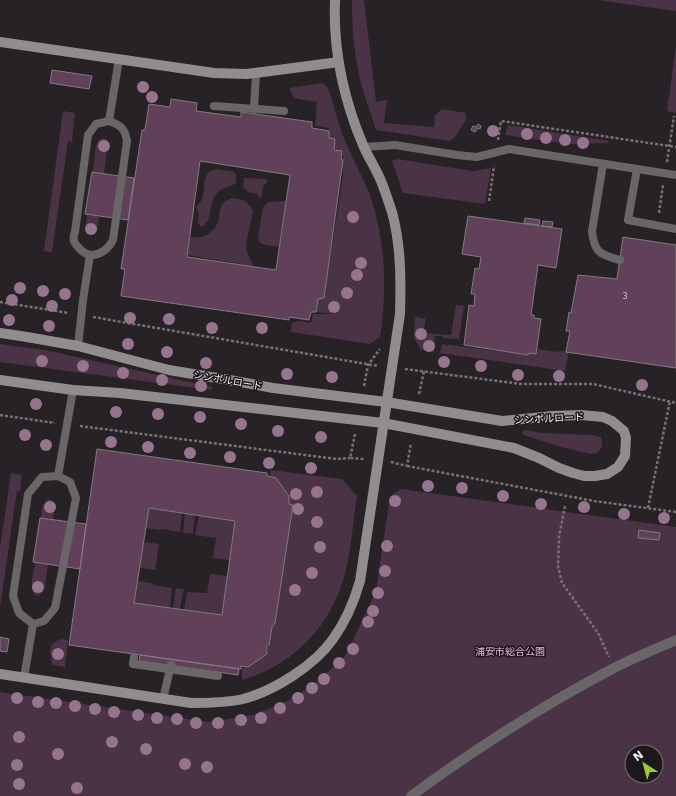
<svg xmlns="http://www.w3.org/2000/svg" width="676" height="796" font-family="'DejaVu Sans','Noto Sans JP',sans-serif">
  <rect width="100%" height="100%" fill="#272225"/>
  <!-- green -->
  <path fill="#4a3344" fill-rule="evenodd" d="M352,0H364L376,102L387,100L384,123L434,127L435,115L442,109L466,113V120L455,137L450,141L376,130C371,114 365,99 361,83C354,56 352,28 352,0Z
    M597,0H676V11Z
    M676,46V113L667,111Z
    M323,83L328,88C334,105 338,124 345,140C353,161 365,180 372,201C386,246 387,292 380,337L370,344L291,332L292,323L298,321L311,323L313,314H336L316,312L318,299L324,298L343,176V160L342,151L334,149L329,138V128L315,126L317,102L294,98L289,88Z
    M63,111L75,113L72,142L68,141L52,252L44,251Z
    M508,125L609,141L608,143L571,144L505,135Z
    M103,138L106,139L108,143L104,174L93,172L96,145L99,140Z
    M397,159L473,171L491,168L485,204L403,193L392,161Z
    M215,169L232,171L236,174V183C230,188 222,187 217,193C209,202 212,217 206,223C205,225 203,226 201,227L198,223L199,214L196,207C198,204 201,202 202,199C206,188 201,173 215,169Z
    M244,178L266,179L268,182L263,186L262,197L259,198L257,194L248,192L243,187Z
    M232,198C244,199 247,201 253,211L247,239L246,249L253,266L188,255L190,237C203,240 216,232 219,218C220,214 219,209 222,205C224,201 228,200 232,198Z
    M286,201L279,247L265,245L260,243L258,237L263,207L269,202Z
    M87,215L99,216L97,231L93,235L88,234L85,230Z
    M456,305L464,306L459,339L443,338V336H435L434,342L435,343L434,352L421,350L414,338L415,318L417,317L426,319L423,333L451,335Z
    M0,344L45,350L212,387V389L211,390L0,362Z
    M442,344L528,355L529,353L536,349L558,352L560,351L569,352L565,371L440,353Z
    M525,430L542,433L593,435L601,437C603,443 603,450 596,453C590,455 583,452 578,451C559,447 541,441 524,435L522,433Z
    M271,470L342,479L357,496C354,517 352,539 348,560C337,619 300,663 242,680V668L248,667L267,654L269,645L272,627L275,623L293,505L289,504V496L276,478L270,476Z
    M11,473L22,475L20,491H17L0,607V547Z
    M401,489L676,527V796H0V692L209,722L253,715L290,700L319,680L344,657L354,638L376,591L390,496ZM632,752H656V776H632Z
    M49,499L53,501L55,504L53,519L41,518C42,510 41,503 49,499Z
    M149,508L182,513L180,532L162,529L159,530L146,528Z
    M185,513L195,515L193,534L183,533Z
    M199,515L235,521L230,560L213,558L216,538L195,535Z
    M144,542L159,544L155,570L140,568Z
    M35,562L48,564L44,590C41,594 40,596 35,595C28,587 34,572 35,562Z
    M210,574L228,576L222,615L184,610L187,592L207,593Z
    M138,581L152,583L153,585L172,588L170,608L134,603Z
    M176,588L184,589L180,609L173,608Z
    M63,639L68,640L65,667L52,665L50,651L51,645L56,641Z"/>
  <!-- building -->
  <path fill="#614159" stroke="#817b7f" fill-rule="evenodd" d="M52,70L92,76L89,89L50,83Z
    M171,99L197,103L196,111L241,117V112L312,122V128L329,131V138L335,139L334,150L342,151L341,159L343,160L324,298L318,299L316,312H311L309,320L289,317V320L121,296L125,269H121L142,130H145L149,104L170,107ZM200,161L290,175L276,270L187,257Z
    M478,124L481,126L480,129L478,128L475,132L471,130L473,126L476,127Z
    M92,172L134,178L128,220L85,214Z
    M468,216L562,229L556,268L538,265L531,315H534V318L541,319L536,354L529,353L528,355L464,345L469,305L474,306L475,294H471L475,268L479,269L481,257L462,254Z
    M525,218L540,220L539,225L524,223Z
    M543,221L553,222L552,227L542,226Z
    M623,237L676,245V368L566,352L570,331H566L569,312L571,313L578,275L617,279Z
    M97,449L267,473V476L276,478L289,496V504L293,505L275,623L272,627L269,645L267,646V654L248,667L241,666V669L69,645ZM149,508L235,521L222,615L134,603Z
    M40,518L86,524L80,569L33,562Z
    M639,530L660,533L659,540L638,538Z
    M0,637L9,639L7,652L0,651Z
    M140,655L239,669L238,675L139,661Z"/>
  <g fill="none" stroke-linecap="round" stroke-linejoin="round">
    <!-- path -->
    <path stroke="#767274" stroke-width="2.5" stroke-dasharray="3 2" stroke-linecap="butt" d="M498,140L501,121L676,147
      M667,162L674,116
      M489,201L494,166
      M659,213L663,185
      M0,302L69,313
      M93,317L378,366
      M405,369L521,384H593L676,403
      M364,386L368,365L380,349
      M419,394L424,371
      M0,415L55,423
      M80,426L336,459L350,458
      M355,434L350,458L364,459
      M391,462L407,466L411,443
      M407,466L594,501L676,512
      M565,506L559,537L558,566L562,583L598,633L609,657
      M648,508L670,401"/>
    <!-- lane -->
    <path stroke="#696668" stroke-width="8" d="M214,106L284,111
      M254,109L256,73
      M109,121C120,125 125,128 127,141L113,240C106,253 91,261 80,249C78,247 75,244 74,241C73,239 74,234 75,232L88,135L96,124Z
      M109,121L119,59
      M364,147L395,145L457,155L477,157L509,149L676,175
      M603,164L592,231C594,252 600,255 620,260
      M637,169L628,220L676,229
      M78,346L83,300L90,255
      M58,476L70,482L76,498L55,608L44,621L33,624L19,613L13,596L28,494L42,477Z
      M58,476L73,390
      M134,657L133,664L218,676
      M24,678L33,624
      M163,699L171,665"/>
    <!-- street -->
    <path stroke="#696668" stroke-width="10" d="M411,796C475,749 542,706 612,669C633,658 655,649 676,640"/>
    <!-- secondary -->
    <path stroke="#918d8f" stroke-width="10" d="M0,42L214,73L247,74L339,62
      M0,333L27,337L78,346L169,370L235,381L273,388L386,402L502,421L553,416L581,415L603,417L612,421L624,431L626,438L625,456L618,467L607,474L595,476H584L573,473L559,468L539,458L514,448L383,423L120,393L73,390L0,380
      M0,674L191,703C208,703 226,703 243,699C274,691 315,665 333,639C346,621 354,602 360,581L400,314C401,280 401,245 392,212C389,203 386,194 383,186C378,172 369,159 363,145C344,100 333,49 335,0"/>
  </g>
  <!-- trees -->
  <g fill="#97748d">
    <circle cx="143" cy="87" r="6"/>
    <circle cx="152" cy="97" r="6"/>
    <circle cx="493" cy="131" r="6"/>
    <circle cx="527" cy="134" r="6"/>
    <circle cx="546" cy="138" r="6"/>
    <circle cx="565" cy="140" r="6"/>
    <circle cx="583" cy="143" r="6"/>
    <circle cx="104" cy="146" r="6"/>
    <circle cx="353" cy="217" r="6"/>
    <circle cx="91" cy="229" r="6"/>
    <circle cx="361" cy="263" r="6"/>
    <circle cx="357" cy="275" r="6"/>
    <circle cx="20" cy="288" r="6"/>
    <circle cx="43" cy="291" r="6"/>
    <circle cx="347" cy="293" r="6"/>
    <circle cx="65" cy="294" r="6"/>
    <circle cx="12" cy="300" r="6"/>
    <circle cx="52" cy="306" r="6"/>
    <circle cx="334" cy="307" r="6"/>
    <circle cx="130" cy="318" r="6"/>
    <circle cx="169" cy="319" r="6"/>
    <circle cx="9" cy="320" r="6"/>
    <circle cx="49" cy="326" r="6"/>
    <circle cx="212" cy="328" r="6"/>
    <circle cx="262" cy="328" r="6"/>
    <circle cx="421" cy="334" r="6"/>
    <circle cx="128" cy="344" r="6"/>
    <circle cx="429" cy="346" r="6"/>
    <circle cx="167" cy="352" r="6"/>
    <circle cx="42" cy="361" r="6"/>
    <circle cx="444" cy="362" r="6"/>
    <circle cx="206" cy="363" r="6"/>
    <circle cx="83" cy="366" r="6"/>
    <circle cx="481" cy="366" r="6"/>
    <circle cx="123" cy="373" r="6"/>
    <circle cx="287" cy="374" r="6"/>
    <circle cx="518" cy="375" r="6"/>
    <circle cx="559" cy="376" r="6"/>
    <circle cx="332" cy="377" r="6"/>
    <circle cx="162" cy="380" r="6"/>
    <circle cx="642" cy="385" r="6"/>
    <circle cx="201" cy="386" r="6"/>
    <circle cx="36" cy="404" r="6"/>
    <circle cx="116" cy="412" r="6"/>
    <circle cx="158" cy="414" r="6"/>
    <circle cx="200" cy="417" r="6"/>
    <circle cx="241" cy="424" r="6"/>
    <circle cx="278" cy="431" r="6"/>
    <circle cx="25" cy="435" r="6"/>
    <circle cx="321" cy="437" r="6"/>
    <circle cx="111" cy="442" r="6"/>
    <circle cx="46" cy="445" r="6"/>
    <circle cx="148" cy="447" r="6"/>
    <circle cx="190" cy="453" r="6"/>
    <circle cx="230" cy="457" r="6"/>
    <circle cx="269" cy="463" r="6"/>
    <circle cx="311" cy="468" r="6"/>
    <circle cx="428" cy="486" r="6"/>
    <circle cx="462" cy="488" r="6"/>
    <circle cx="317" cy="492" r="6"/>
    <circle cx="296" cy="494" r="6"/>
    <circle cx="503" cy="496" r="6"/>
    <circle cx="395" cy="501" r="6"/>
    <circle cx="541" cy="504" r="6"/>
    <circle cx="50" cy="507" r="6"/>
    <circle cx="584" cy="507" r="6"/>
    <circle cx="298" cy="509" r="6"/>
    <circle cx="624" cy="514" r="6"/>
    <circle cx="664" cy="518" r="6"/>
    <circle cx="317" cy="522" r="6"/>
    <circle cx="387" cy="546" r="6"/>
    <circle cx="320" cy="547" r="6"/>
    <circle cx="385" cy="571" r="6"/>
    <circle cx="312" cy="573" r="6"/>
    <circle cx="38" cy="587" r="6"/>
    <circle cx="295" cy="590" r="6"/>
    <circle cx="378" cy="593" r="6"/>
    <circle cx="373" cy="611" r="6"/>
    <circle cx="368" cy="622" r="6"/>
    <circle cx="353" cy="649" r="6"/>
    <circle cx="58" cy="654" r="6"/>
    <circle cx="339" cy="663" r="6"/>
    <circle cx="324" cy="679" r="6"/>
    <circle cx="312" cy="688" r="6"/>
    <circle cx="17" cy="698" r="6"/>
    <circle cx="298" cy="698" r="6"/>
    <circle cx="38" cy="702" r="6"/>
    <circle cx="56" cy="703" r="6"/>
    <circle cx="75" cy="706" r="6"/>
    <circle cx="280" cy="708" r="6"/>
    <circle cx="95" cy="709" r="6"/>
    <circle cx="114" cy="712" r="6"/>
    <circle cx="138" cy="715" r="6"/>
    <circle cx="157" cy="718" r="6"/>
    <circle cx="261" cy="718" r="6"/>
    <circle cx="177" cy="719" r="6"/>
    <circle cx="241" cy="720" r="6"/>
    <circle cx="196" cy="723" r="6"/>
    <circle cx="218" cy="723" r="6"/>
    <circle cx="19" cy="737" r="6"/>
    <circle cx="112" cy="742" r="6"/>
    <circle cx="146" cy="749" r="6"/>
    <circle cx="58" cy="754" r="6"/>
    <circle cx="185" cy="764" r="6"/>
    <circle cx="17" cy="765" r="6"/>
    <circle cx="207" cy="767" r="6"/>
    <circle cx="19" cy="784" r="6"/>
    <circle cx="77" cy="788" r="6"/>
  </g>
  <g text-anchor="middle" stroke-width="3" stroke-linejoin="round" paint-order="stroke">
    <!-- number labels -->
    <g font-size="8" fill="#d1c6ce">
      <text x="625" y="299">3</text>
    </g>
    <!-- street labels -->
    <g font-size="10" fill="#f6f3f5" stroke="#1d181c">
      <text transform="translate(228 380) rotate(10)" y="4">シンボルロード</text>
      <text transform="translate(549 418) rotate(-3)" y="4">シンボルロード</text>
    </g>
    <!-- park labels -->
    <g font-size="10" fill="#f2b8e2" stroke="#1d181c">
      <text x="510" y="655">浦安市総合公園</text>
    </g>
  </g>
  <!-- north arrow -->
  <g transform="translate(644 764) rotate(324)"><circle r="19" fill="#1d181c" stroke="#747073"/>
  <path d="M0-3L7 15L0 10L-7 15Z" fill="#9acb35"/>
  <text y="-6" font-size="11" font-weight="bold" text-anchor="middle" fill="#f6f3f5">N</text>
  </g>
</svg>
